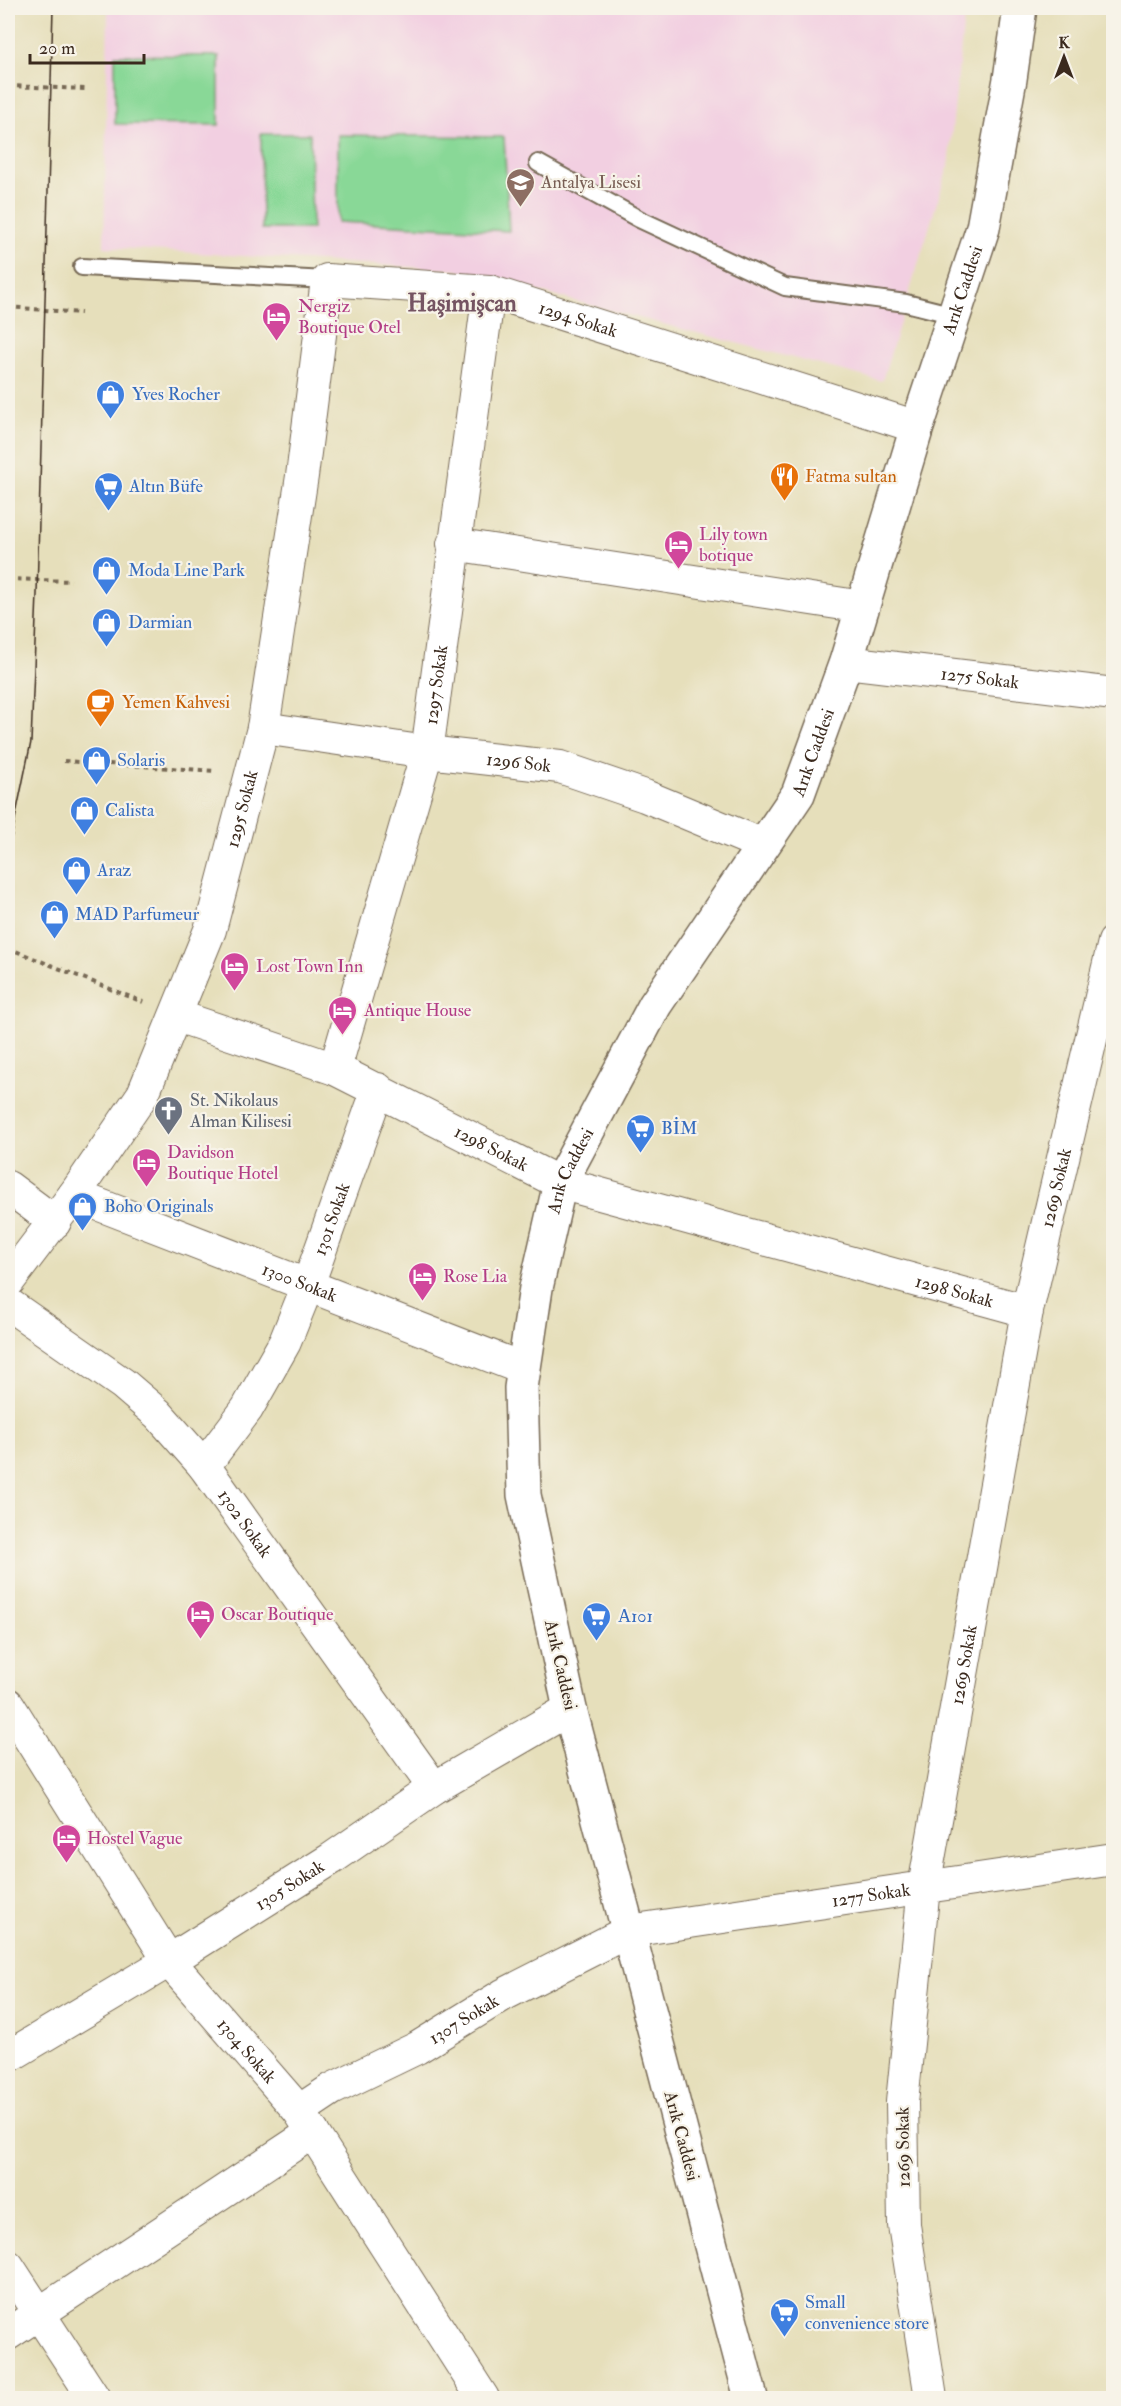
<svg xmlns="http://www.w3.org/2000/svg" width="1121" height="2406" font-family="'IM FELL Double Pica',serif">
  <rect width="100%" height="100%" fill="#f7f3e8"/>
  <filter id="ink" filterUnits="userSpaceOnUse"><feTurbulence type="fractalNoise" baseFrequency=".0167" numOctaves="2"/><feDisplacementMap in="SourceGraphic" scale="12" xChannelSelector="R" yChannelSelector="G"/><feConvolveMatrix kernelMatrix="1 2 1 2 8 2 1 2 1" color-interpolation-filters="sRGB"/></filter>
  <filter id="wash" filterUnits="userSpaceOnUse"><feTurbulence type="fractalNoise" baseFrequency=".008" numOctaves="4" result="noise"/><feDisplacementMap in="SourceGraphic" scale="24" xChannelSelector="R" yChannelSelector="G"/><feGaussianBlur stdDeviation="1.35" result="paint"/><feColorMatrix in="noise" values="0 0 0 0 0 0 0 0 0 0 0 0 0 0 0 0 0 1.4 0 .05"/><feComposite in="paint" operator="in"/></filter>
  <g filter="url(#wash)">
    <rect width="100%" height="100%" fill="#e6dfbb"/>
    <!-- built -->
    <path fill="#f2cfe1" d="M108,8H965L948,167L882,381L455,270L104,247Z"/>
    <!-- green -->
    <path fill="#89d897" stroke="#62815a" stroke-width="1.5" d="M115,55L219,56V125L115,124Z
      M261,134H310L312,229H262Z
      M338,135L504,137L509,231L338,222Z"/>
  </g>
  <g filter="url(#ink)">
    <g fill="none" stroke-linecap="round" stroke-linejoin="round">
      <defs>
        <path id="service" d="M538,163L639,219L785,287L906,303L954,315
          M82,267L327,280"/>
        <g id="minor">
          <path d="M453,544L863,607"/>
          <path id="s1" d="M846,662L1114,694"/>
          <path id="s2" d="M263,728L427,752L560,767L645,796L763,845"/>
          <path id="s3" d="M177,1016L335,1069L560,1183L1027,1311"/>
          <path id="s4" d="M335,1069L427,752L489,291"/>
          <path d="M8,1187L55,1222"/>
          <path id="s5" d="M74,1195L524,1369"/>
          <path id="s6" d="M8,1282L74,1195L143,1094L210,930L263,728L302,476L327,280L489,291L917,427"/>
          <path id="s7" d="M8,1304L123,1384L158,1414L204,1466L434,1788"/>
          <path id="s8" d="M204,1466L247,1409L285,1342L308,1285L378,1089"/>
          <path id="s9" d="M8,1704L169,1961L299,2111L483,2398"/>
          <path id="s10" d="M8,2057L169,1961L331,1859L434,1788L570,1709"/>
          <path id="s11" d="M299,2111L332,2089L417,2048L503,1995L629,1931L1114,1859"/>
          <path d="M8,2266L94,2398"/>
          <path d="M8,2334L313,2132"/>
          <path id="s12" d="M931,2398L904,2225L902,2102L924,1887L1027,1311L1114,942"/>
        </g>
        <g id="tertiary">
          <path id="s13" d="M751,2398L570,1709L524,1495L521,1388L536,1288L560,1183L655,1005L798,794L846,662L917,427L983,228L1010,79L1020,8"/>
        </g>
      </defs>
      <!-- service casing -->
      <use href="#service" stroke="#776955" stroke-width="20"/>
      <!-- minor casing -->
      <use href="#minor" stroke="#776955" stroke-width="34"/>
      <!-- tertiary casing -->
      <use href="#tertiary" stroke="#776955" stroke-width="36"/>
      <!-- path -->
      <path stroke="#776955" stroke-width="4" stroke-dasharray="4.5 4.5" stroke-linecap="butt" d="M8,86L87,89
        M8,307L81,313
        M8,579L71,581
        M64,761L216,771
        M8,948L143,1002"/>
      <!-- service -->
      <use href="#service" stroke="#fff" stroke-width="16"/>
      <!-- minor -->
      <use href="#minor" stroke="#fff" stroke-width="32"/>
      <!-- tertiary -->
      <use href="#tertiary" stroke="#fff" stroke-width="33"/>
      <!-- tram -->
      <path stroke="#3b2a1e" stroke-width="1.5" d="M8,853L31,742L37,594L53,8"/>
    </g>
  </g>
  <!-- icons -->
  <defs>
    <symbol id="school-pin" viewBox="-11 -11 22 30"><path d="M0 17L-7.5 6A9.5 9.5 0 1 1 7.5 6Z" fill="#8d6e63" stroke="#f7f3e8"/><path d="M0-5L7-2L0 1L-7-2ZM-4 1L0 2.5L4 1V4Q0 6-4 4Z" fill="#fff"/></symbol>
    <symbol id="hotel-pin" viewBox="-11 -11 22 30"><path d="M0 17L-7.5 6A9.5 9.5 0 1 1 7.5 6Z" fill="#d1479c" stroke="#f7f3e8"/><path d="M-6-4.5h1.5V1H6V5H4.5V3h-9V5H-6ZM-4 0a1.8 1.8 0 1 1 3.6 0ZM.5 0V-2.5h3Q6-2.5 6 0Z" fill="#fff"/></symbol>
    <symbol id="shop-pin" viewBox="-11 -11 22 30"><path d="M0 17L-7.5 6A9.5 9.5 0 1 1 7.5 6Z" fill="#3f7fe0" stroke="#f7f3e8"/><path d="M-5-2.5h2.3a2.7 3.5 0 0 1 5.4 0H5L5.5 6h-11ZM-1.5-2.5h3a1.5 2.3 0 0 0-3 0Z" fill="#fff"/></symbol>
    <symbol id="restaurant-pin" viewBox="-11 -11 22 30"><path d="M0 17L-7.5 6A9.5 9.5 0 1 1 7.5 6Z" fill="#e8710a" stroke="#f7f3e8"/><path d="M-5-6h1v4h1v-4h1v4h1v-4h1v5L-1.5 .5V6h-2V.5L-5-1ZM5-6V6H3V1.5H1.5Q1.5-4 5-6Z" fill="#fff"/></symbol>
    <symbol id="supermarket-pin" viewBox="-11 -11 22 30"><path d="M0 17L-7.5 6A9.5 9.5 0 1 1 7.5 6Z" fill="#3f7fe0" stroke="#f7f3e8"/><path d="M-6-5.5h2.5l.6 2H6L4.5 2H-2.5L-4.4-4H-6ZM-1.5 3.2a1.3 1.3 0 1 0 .1 0ZM3 3.2a1.3 1.3 0 1 0 .1 0Z" fill="#fff"/></symbol>
    <symbol id="cafe-pin" viewBox="-11 -11 22 30"><path d="M0 17L-7.5 6A9.5 9.5 0 1 1 7.5 6Z" fill="#e8710a" stroke="#f7f3e8"/><path d="M-5.5-4.5H6V0H3Q3 3.5 0 3.5H-2.5Q-5.5 3.5-5.5 0ZM3-3.2v2h1.7v-2ZM-6 4.5H4V6H-6Z" fill="#fff"/></symbol>
    <symbol id="church-pin" viewBox="-11 -11 22 30"><path d="M0 17L-7.5 6A9.5 9.5 0 1 1 7.5 6Z" fill="#6b7280" stroke="#f7f3e8"/><path d="M-1.2-6h2.4v3.5h3.3v2.4h-3.3V6h-2.4V-.1h-3.3v-2.4h3.3Z" fill="#fff"/></symbol>
  </defs>
  <g fill-rule="evenodd">
    <use href="#school-pin" x="504" y="166" width="33" height="45"/>
    <use href="#hotel-pin" x="260" y="300" width="33" height="45"/>
    <use href="#shop-pin" x="94" y="378" width="33" height="45"/>
    <use href="#restaurant-pin" x="768" y="460" width="33" height="45"/>
    <use href="#supermarket-pin" x="92" y="470" width="33" height="45"/>
    <use href="#hotel-pin" x="662" y="528" width="33" height="45"/>
    <use href="#shop-pin" x="90" y="554" width="33" height="45"/>
    <use href="#shop-pin" x="90" y="606" width="33" height="45"/>
    <use href="#cafe-pin" x="84" y="686" width="33" height="45"/>
    <use href="#shop-pin" x="80" y="744" width="33" height="45"/>
    <use href="#shop-pin" x="68" y="794" width="33" height="45"/>
    <use href="#shop-pin" x="60" y="854" width="33" height="45"/>
    <use href="#shop-pin" x="38" y="898" width="33" height="45"/>
    <use href="#hotel-pin" x="218" y="950" width="33" height="45"/>
    <use href="#hotel-pin" x="326" y="994" width="33" height="45"/>
    <use href="#church-pin" x="152" y="1094" width="33" height="45"/>
    <use href="#supermarket-pin" x="624" y="1112" width="33" height="45"/>
    <use href="#hotel-pin" x="130" y="1146" width="33" height="45"/>
    <use href="#shop-pin" x="66" y="1190" width="33" height="45"/>
    <use href="#hotel-pin" x="406" y="1260" width="33" height="45"/>
    <use href="#hotel-pin" x="184" y="1598" width="33" height="45"/>
    <use href="#supermarket-pin" x="580" y="1600" width="33" height="45"/>
    <use href="#hotel-pin" x="50" y="1822" width="33" height="45"/>
    <use href="#supermarket-pin" x="768" y="2296" width="33" height="45"/>
  </g>
  <g text-anchor="middle" stroke-width="4.5" stroke-linejoin="round" paint-order="stroke">
    <!-- education labels -->
    <g font-size="18" fill="#785e54" stroke="#f7f3e8" text-anchor="start">
      <text x="541" y="188">Antalya Lisesi</text>
    </g>
    <!-- street labels -->
    <g font-size="18" fill="#3b2a1e" stroke="#f7f3e8">
      <text dy="6" stroke="none"><textPath href="#s13" startOffset="2234">Arık Caddesi</textPath></text>
      <text dy="6" stroke="none"><textPath href="#s6" startOffset="1326">1294 Sokak</textPath></text>
      <text dy="6" stroke="none"><textPath href="#s1" startOffset="135">1275 Sokak</textPath></text>
      <text dy="6" stroke="none"><textPath href="#s4" startOffset="398">1297 Sokak</textPath></text>
      <text dy="6" stroke="none"><textPath href="#s13" startOffset="1748">Arık Caddesi</textPath></text>
      <text dy="6" stroke="none"><textPath href="#s2" startOffset="258">1296 Sok</textPath></text>
      <text dy="6" stroke="none"><textPath href="#s6" startOffset="534">1295 Sokak</textPath></text>
      <text dy="6" stroke="none"><textPath href="#s3" startOffset="342">1298 Sokak</textPath></text>
      <text dy="6" stroke="none"><textPath href="#s13" startOffset="1262">Arık Caddesi</textPath></text>
      <text dy="6" stroke="none"><textPath href="#s12" startOffset="1226">1269 Sokak</textPath></text>
      <text dy="6" stroke="none"><textPath href="#s8" startOffset="280">1301 Sokak</textPath></text>
      <text dy="6" stroke="none"><textPath href="#s5" startOffset="242">1300 Sokak</textPath></text>
      <text dy="6" stroke="none"><textPath href="#s3" startOffset="828">1298 Sokak</textPath></text>
      <text dy="6" stroke="none"><textPath href="#s7" startOffset="326">1302 Sokak</textPath></text>
      <text transform="translate(561 1665) rotate(77)" y="6">Arık Caddesi</text>
      <text dy="6" stroke="none"><textPath href="#s12" startOffset="740">1269 Sokak</textPath></text>
      <text dy="6" stroke="none"><textPath href="#s10" startOffset="330">1305 Sokak</textPath></text>
      <text dy="6" stroke="none"><textPath href="#s11" startOffset="621">1277 Sokak</textPath></text>
      <text dy="6" stroke="none"><textPath href="#s11" startOffset="189">1307 Sokak</textPath></text>
      <text dy="6" stroke="none"><textPath href="#s9" startOffset="422">1304 Sokak</textPath></text>
      <text transform="translate(682 2136) rotate(75)" y="6">Arık Caddesi</text>
      <text transform="translate(903 2147) rotate(-91)" y="6">1269 Sokak</text>
    </g>
    <!-- hotel labels -->
    <g font-size="18" fill="#b23c85" stroke="#f7f3e8" text-anchor="start">
      <text x="298" y="312">Nergiz<tspan x="298" dy="21">Boutique Otel</tspan></text>
      <text x="699" y="540">Lily town<tspan x="699" dy="21">botique</tspan></text>
      <text x="256" y="972">Lost Town Inn</text>
      <text x="364" y="1016">Antique House</text>
      <text x="167" y="1158">Davidson<tspan x="167" dy="21">Boutique Hotel</tspan></text>
      <text x="443" y="1282">Rose Lia</text>
      <text x="221" y="1620">Oscar Boutique</text>
      <text x="87" y="1844">Hostel Vague</text>
    </g>
    <!-- shop labels -->
    <g font-size="18" fill="#366cbe" stroke="#f7f3e8" text-anchor="start">
      <text x="132" y="400">Yves Rocher</text>
      <text x="129" y="492">Altın Büfe</text>
      <text x="128" y="576">Moda Line Park</text>
      <text x="128" y="628">Darmian</text>
      <text x="117" y="766">Solaris</text>
      <text x="105" y="816">Calista</text>
      <text x="97" y="876">Araz</text>
      <text x="75" y="920">MAD Parfumeur</text>
      <text x="661" y="1134">BİM</text>
      <text x="104" y="1212">Boho Originals</text>
      <text x="618" y="1622">А101</text>
      <text x="805" y="2308">Small<tspan x="805" dy="21">convenience store</tspan></text>
    </g>
    <!-- food labels -->
    <g font-size="18" fill="#c56008" stroke="#f7f3e8" text-anchor="start">
      <text x="805" y="482">Fatma sultan</text>
      <text x="122" y="708">Yemen Kahvesi</text>
    </g>
    <!-- worship labels -->
    <g font-size="18" fill="#5b616d" stroke="#f7f3e8" text-anchor="start">
      <text x="190" y="1106">St. Nikolaus<tspan x="190" dy="21">Alman Kilisesi</tspan></text>
    </g>
    <!-- district labels -->
    <g font-size="24" font-weight="bold" fill="#755462" stroke="#f7f3e8">
      <text x="462" y="311">Haşimişcan</text>
    </g>
  </g>
  <!-- margin -->
  <rect width="1121" height="2406" fill="none" stroke="#f7f3e8" stroke-width="30"/>
  <!-- north arrow -->
  <g transform="translate(1064 57)" stroke="#f7f3e8" stroke-width="4.5" paint-order="stroke">
  <path d="M0-4.5L10 22L0 15L-10 22Z" fill="#3b2a1e"/>
  <text y="-9" font-size="16" font-weight="bold" text-anchor="middle" fill="#3b2a1e">K</text>
  </g>
  <!-- scale -->
  <path d="M30 54v9h114v-9" fill="none" stroke="#3b2a1e" stroke-width="3"/>
  <text x="39" y="54" font-size="18" fill="#3b2a1e" stroke="#f7f3e8" stroke-width="4.5" paint-order="stroke">20 m</text>
</svg>
